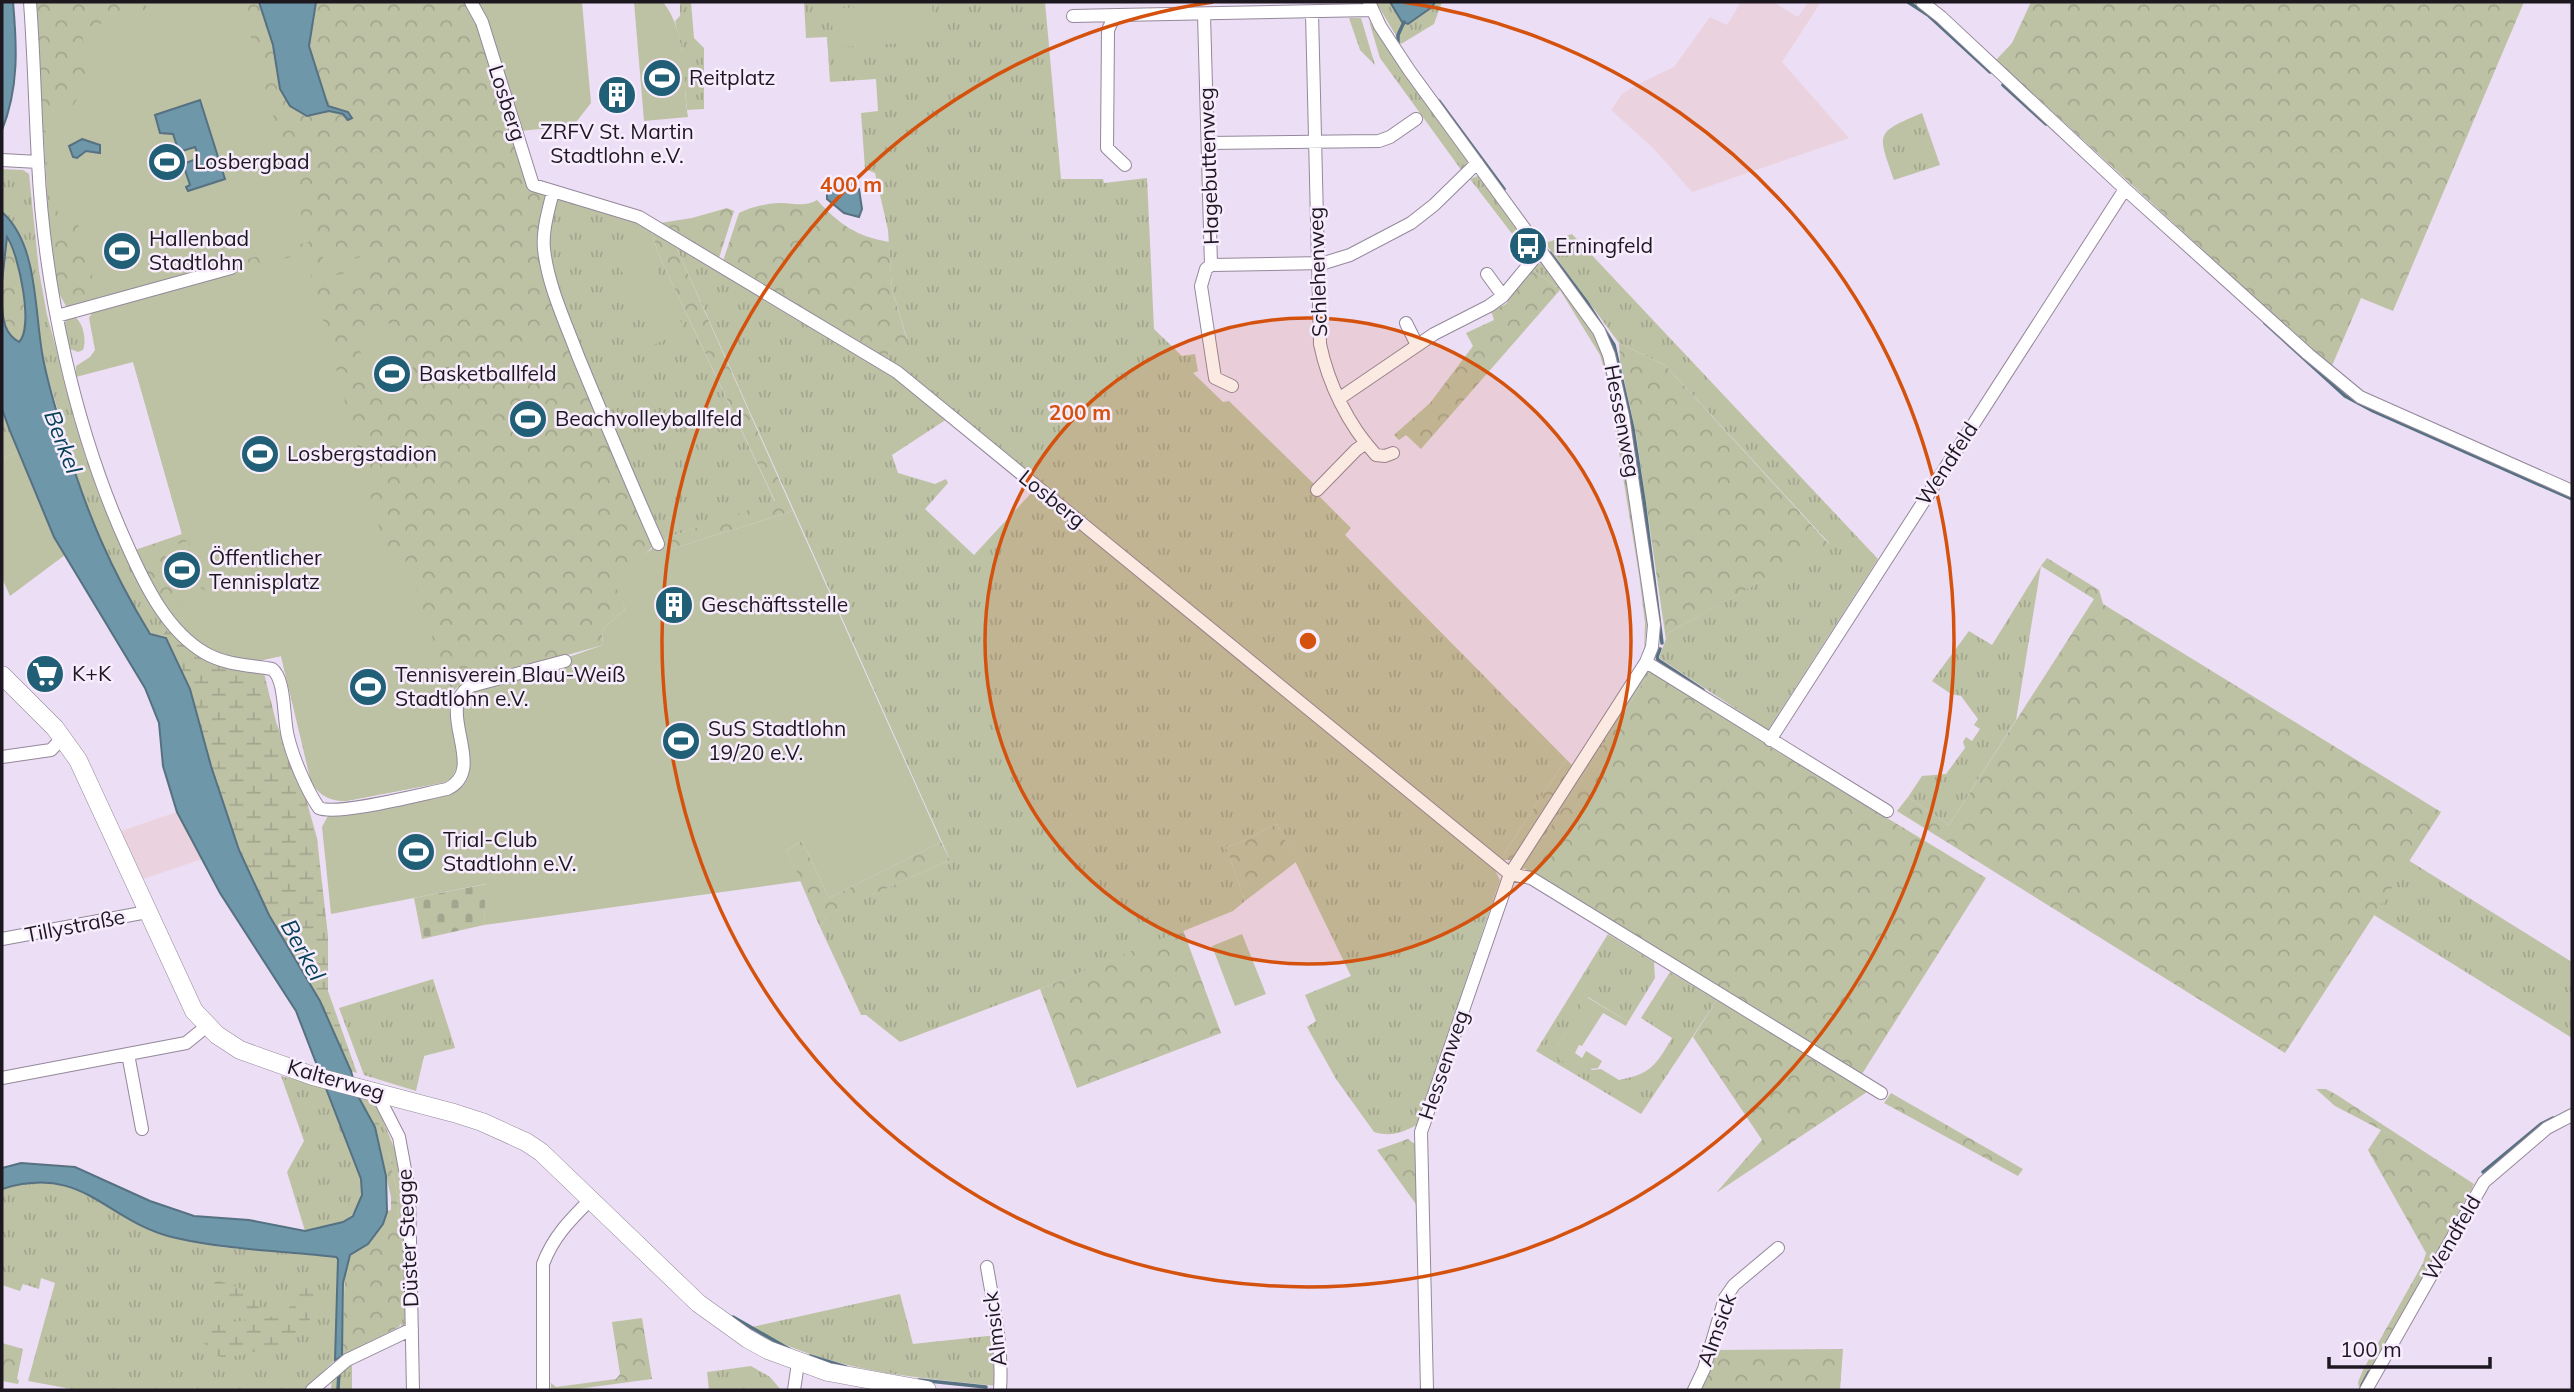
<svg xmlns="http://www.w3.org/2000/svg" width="2574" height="1392" font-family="Mulish,sans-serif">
  <defs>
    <pattern id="grass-tufts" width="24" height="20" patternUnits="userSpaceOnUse" patternTransform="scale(1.75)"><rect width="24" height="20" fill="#bec2a5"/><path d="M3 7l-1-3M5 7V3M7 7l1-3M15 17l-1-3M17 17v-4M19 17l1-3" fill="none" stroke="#a3a68e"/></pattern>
    <pattern id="forest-crowns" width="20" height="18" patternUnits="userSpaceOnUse" patternTransform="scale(1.75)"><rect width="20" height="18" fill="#bec2a5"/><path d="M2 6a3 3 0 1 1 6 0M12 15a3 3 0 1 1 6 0" fill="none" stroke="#a3a68e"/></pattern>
    <pattern id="wetland-marsh" width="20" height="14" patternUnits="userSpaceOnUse" patternTransform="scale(1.75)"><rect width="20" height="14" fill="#bec2a5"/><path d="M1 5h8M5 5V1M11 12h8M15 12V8" fill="none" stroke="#a3a68e"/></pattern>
    <pattern id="cemetery-stones" width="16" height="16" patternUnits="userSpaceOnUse" patternTransform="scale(1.75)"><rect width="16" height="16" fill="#bec2a5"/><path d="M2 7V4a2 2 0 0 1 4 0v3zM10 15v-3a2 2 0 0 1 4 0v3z" fill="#a3a68e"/></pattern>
  </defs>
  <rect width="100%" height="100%" fill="#ecdef4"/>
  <!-- commercial -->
  <path fill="#ead3de" d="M1741,2H1773L1798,17L1808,2H1821L1782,62L1849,138L1692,192L1653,148L1611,110L1622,94L1636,85L1674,67L1710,17L1727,25Z
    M177,812L202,859L143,879L121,831Z"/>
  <!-- grass -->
  <path fill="url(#grass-tufts)" d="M680,2H691L694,38L704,48V109L687,110L681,46L675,21L680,16Z
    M804,2H1045L1061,179H1103L1104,183L1147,178L1154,329L1182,356L1195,354L1198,371L1193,373L1223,402L1229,401L1314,484L1317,494L1351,528L1345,535L1566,759L1500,860L889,361L888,351L907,339L892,289L888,230L875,173L865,169L861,113L878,111L876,79L830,82L827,37L806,38Z
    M1376,2H1442L1434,24L1401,44Z
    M1349,18H1361L1375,65L1360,50Z
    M1369,21L1466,156L1468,161L1462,171L1380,58Z
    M1922,113L1940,165L1894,180C1877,132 1875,133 1922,113Z
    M2,169L23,170L29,174L39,271L47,315L86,458L113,527L132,568L163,618L167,629L162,636L150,634L105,554L82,493L43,360L30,260L23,241L2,212Z
    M1478,176L1532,246L1529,256L1470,179Z
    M560,197L636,221L651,229L658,253L775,502L666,538L660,543L559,300L546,246L552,207Z
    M1572,234L1878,559L1768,730L1659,658L1668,633L1829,543L1665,365L1619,343L1545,243Z
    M674,242L890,373L947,419L892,455L898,473L935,484L946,479L948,483L925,509L974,555L1034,490L1494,868L1500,880L1417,1125C1401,1133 1391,1137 1374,1132L1336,1079L1307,1027L1316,1021L1305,995L1351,976L1277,824L1239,843L1226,847L1245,901L1233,911L1040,989L900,1042L866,1015H861L820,927L826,918L824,916L950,860Z
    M1541,263L1546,264L1603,347L1620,422L1648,614L1644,652L1645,623L1639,575L1607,379L1600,355L1560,290L1531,268Z
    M73,316C83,320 87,340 83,350L78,352L70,349L64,325L66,320Z
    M2,409L19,450L2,460Z
    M2041,566L2016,720L1949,825L1908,797L1922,776L1946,774L1965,748L1963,742L1966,737L1972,741L1980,729L1974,725L1978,719L1961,696L1951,694L1932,681L1969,631L1992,645Z
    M1652,669L1522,872L1520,867L1646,672Z
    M2408,860L2572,962V1038L2374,915Z
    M1608,934L1654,962L1655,978L1628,1022L1588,997L1557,1047L1592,1070L1601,1069L1619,1080C1651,1074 1656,1065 1672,1038L1641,1018L1670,972L1717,1000L1641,1114L1536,1051Z
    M433,979L455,1048L424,1056L416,1091L364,1075L339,1008Z
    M281,1076L325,1087L361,1179C364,1223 340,1224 305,1231L287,1172L304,1141Z
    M368,1099L375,1101L395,1150L406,1198L407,1320L401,1330L397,1194L390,1157Z
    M48,1182L74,1187L90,1194L136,1223L221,1247L336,1257L338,1259L335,1360L304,1390H77L28,1381L55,1283L41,1278L39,1289L23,1284L20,1291L2,1285V1189L18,1184Z
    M900,1294L913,1344L997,1335L998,1386C929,1379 860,1374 796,1349C781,1344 766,1335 752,1327Z
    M352,1365V1390H331L332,1375Z
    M751,1366L770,1377L781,1390H709L707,1372Z"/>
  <!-- forest -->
  <path fill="url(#forest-crowns)" d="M35,2H466L479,24L532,191L544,192L548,198L542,247L654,545L616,584L625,609L602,630L603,645L468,683C461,685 453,688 451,696C445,711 455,748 458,764L445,782L346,801C328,801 317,794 310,778L281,656L255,662L180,624L157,594L135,550L182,534L133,361L119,303L67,308L55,286L51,255Z
    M2031,2H2524L2393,311L2361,298L2331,368L1996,60L2012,43Z
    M817,200C840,225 856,236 889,242L892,289L907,340L888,351L889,361L723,261L739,213C751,207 764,204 778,203C791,202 805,208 817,200Z
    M727,208L734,211L719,258L660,223L692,218Z
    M651,229L674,242L793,511L671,549L666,538L775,501L658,253Z
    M7,237C26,264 24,304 24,336L19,342C13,339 7,332 4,326C0,312 3,252 7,237Z
    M1531,268L1560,290L1421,449L1406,435L1399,440L1394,435L1430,403L1473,346L1466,333L1494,320L1491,311L1506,304Z
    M1619,343L1665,365L1829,544L1668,633L1666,640L1636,434L1620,361Z
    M2047,558L2099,590L2103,604L2441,812L2285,1053L1897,811L1908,797L1949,825L2094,599L2041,566Z
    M1652,669L1767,745L1986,878L1862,1074L1524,868Z
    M1566,759L1573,766L1511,860H1500Z
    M1277,824L1296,862L1245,901L1226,847L1239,843Z
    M802,841L829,898L941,842L950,860L825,916L826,918L820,927L787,850Z
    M1183,930L1221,1033L1077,1088L1040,989Z
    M1717,1000L1867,1092L1716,1193L1762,1140L1693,1037Z
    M2316,1089H2326L2337,1095L2474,1184L2365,1387L2359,1389L2358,1382L2363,1370L2423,1263L2426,1253L2368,1150L2381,1130L2335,1106Z
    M1891,1093L2023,1169L2018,1176L1884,1103Z
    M358,1096L368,1099L373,1107L390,1157L397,1194L402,1321L399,1327L342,1356L345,1268C351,1250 354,1254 367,1244C376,1237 384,1222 387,1211L391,1210V1197L375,1127Z
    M1408,1139L1417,1146L1418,1207L1377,1150Z
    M642,1318L652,1379L570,1390H551V1383L556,1387L616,1379L620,1374L612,1322Z
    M2,1343L23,1349L17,1379L19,1380L18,1384L2,1381Z
    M1843,1349L1840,1390H1697L1713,1350Z"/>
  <!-- wetland -->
  <path fill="url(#wetland-marsh)" d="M163,618L178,631L264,673L276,722L306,799L317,838L328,936V991L357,1073L351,1071L320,1001L269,915L239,850L211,766L190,689L166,639L162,636L167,629Z
    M216,1281C227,1282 252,1291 257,1302C259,1306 260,1313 261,1318L285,1315L301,1286L306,1285L317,1294C316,1309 306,1334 291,1342C283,1346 228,1359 221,1357C213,1355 209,1349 204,1343L207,1330L221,1323L251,1320L247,1315L220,1301L210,1288Z"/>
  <!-- cemetery -->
  <path fill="url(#cemetery-stones)" d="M487,884L484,925L422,939L414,898Z"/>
  <!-- garden -->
  <path fill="#bec2a5" d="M145,2H241L309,242L98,300L83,237L80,238L78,233L81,232L75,216L60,220L51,185L48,183L45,120L73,106L85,85L96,81L80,30L147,9Z
    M479,2H582L591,103L573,126L519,131Z
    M634,2H663C688,33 682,80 688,117L644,121Z
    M932,2L935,41L828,48L827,36L833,35L831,9Z
    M645,242L685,331L655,344L615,256Z
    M335,243L337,250L330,252L333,263L330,264L333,276L350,272L352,280L348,288L332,291L320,247Z
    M381,252L383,261L363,266L365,273L361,275L362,279L367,278L368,285L353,290L354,279L349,260Z
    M305,253L389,565L408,561L419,599L443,668L458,764L452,778L445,782L346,801C331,801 321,796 313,785L281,656C225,669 201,651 167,608L206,595L190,533L182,534L133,362L76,377V366L90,357L95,350L89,318L93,311Z
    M383,320C404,327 432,392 398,398C391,399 382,397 377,392C371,386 369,376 366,368C358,347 350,320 383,320Z
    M533,344C547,345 548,358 553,367C537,382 511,387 515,355L522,346Z
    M534,398L541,436L522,440L515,402Z
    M19,450L54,537L65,555L10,596L2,578V460Z
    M793,511L941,842L829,898L802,841L787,850L801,881L484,925L486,884L331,914L322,827L329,814L452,792C465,788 469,780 470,767L461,706L469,692L603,645L602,630L625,609L615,584L642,556L666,538L671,549Z
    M188,541L202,592L177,599L163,548Z
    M1242,934L1266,994L1235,1006L1212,946Z
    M1587,997L1628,1022L1626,1026L1603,1013L1582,1046L1579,1045L1575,1053L1582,1058L1586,1051L1602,1061L1598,1068L1590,1069L1584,1073L1558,1059L1557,1047Z"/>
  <!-- water -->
  <path fill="#6e97aa" stroke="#567181" stroke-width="2" d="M2,2H13C17,46 19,88 2,130Z
    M259,2H316L309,46L328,106L348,112L352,118L348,120L343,114L329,111L307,116L290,106L280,89L273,45Z
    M1390,2H1435L1432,7L1408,24L1402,22Z
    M200,100L225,179L188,191L186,187L190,185L183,164L199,158L195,147L179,152L173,134L160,133L155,115Z
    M82,139L100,145V153L86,151L77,158L73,157L69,146Z
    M834,187H855L859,189L862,209L859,217L844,213L827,199V191Z
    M2,212C39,245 34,312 43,358C48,385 57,413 65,440C86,512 111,570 150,634L166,638L190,689L211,766L239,850L269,915L320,1001L351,1071L358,1096L375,1127L386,1176L387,1212L383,1224L368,1244L350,1255L343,1283L342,1356L335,1360L338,1259L336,1257C283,1251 229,1250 176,1238C105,1222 85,1163 2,1189V1168L21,1163L75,1167L150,1201L194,1216L249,1220L305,1231L343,1222L353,1216L362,1195L361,1179L296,1011L220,893L177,812L163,766L159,723L145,688L54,537L10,431L2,409V306C3,321 5,334 19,342C34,328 19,254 7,237L2,282Z"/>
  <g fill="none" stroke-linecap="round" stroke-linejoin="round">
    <!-- stream -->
    <path stroke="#567181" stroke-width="3.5" d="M1908,2L1928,15L1990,72
      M1398,43V35L1404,22
      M2003,85L2046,124
      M1439,101L1504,189
      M1550,253L1586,301L1614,345L1633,429L1644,501L1662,643
      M2265,323L2345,396L2373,411L2572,499
      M1660,649L1657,657L1658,660L1703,690
      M2483,1172L2541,1124L2553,1118
      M733,1317L789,1349
      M810,1356L846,1367
      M919,1380L986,1387
      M2362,1385L2369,1372
      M338,1390L339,1371"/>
    <defs>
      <path id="street" d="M30,2C34,55 35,108 38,161C44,288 75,431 128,547C145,585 167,631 205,653C226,665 249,665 272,669C286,679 283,719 288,737C293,758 307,791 319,808C338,816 422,794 447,789C490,769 432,708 471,686L565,661
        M471,2L482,22L533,185L553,191
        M1369,2L1380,26L1409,70L1599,331L1609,355L1623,416L1654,625L1652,647L1646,662L1510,874L1421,1132L1427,1390
        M1922,2L1941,17L2125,189L2308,354L2360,397L2572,491
        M1312,13L1320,344C1328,383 1348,425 1376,455L1385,456L1393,453
        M1204,15L1211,265L1206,269L1201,286L1215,378L1232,386
        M1073,16L1118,15
        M1208,143L1379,141L1390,137L1416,119
        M2,160L38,162
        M1125,165L1107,148L1108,30L1113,19L1118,15L1371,10
        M1211,265L1324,263L1350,255L1411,223L1434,205L1477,163
        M1487,274L1503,296
        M57,316L231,268
        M1406,323L1417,345
        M1340,398L1434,334L1489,306L1503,296L1541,250
        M1317,490L1356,450L1366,443
        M658,544C630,481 604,419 578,356C565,321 548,286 544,249C542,230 549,209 553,191L639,217L897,372L1510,874L1531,878L1881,1093
        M1646,662L1887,811
        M1770,740L2125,189
        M2,757L51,750L63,737
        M2,939L147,912
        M128,1054L142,1129
        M2,1078L186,1043L207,1026
        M376,1092L399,1137L409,1191L413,1390
        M987,1267C994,1308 1003,1348 1000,1390
        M312,1390L347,1360L412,1329
        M543,1390V1264C553,1237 570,1220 590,1200
        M794,1390L798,1363
        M1694,1390L1704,1369L1725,1298L1734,1285L1778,1248
        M2366,1390L2484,1182L2547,1128L2572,1115"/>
      <path id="secondary" d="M2,675L55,728L78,760L194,1011L217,1035L240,1050L313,1076L454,1113L482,1122L526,1142L541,1152L698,1303L748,1339L768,1350L828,1372L927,1390"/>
    </defs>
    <!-- street casing -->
    <use href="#street" stroke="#94889b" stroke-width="14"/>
    <!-- secondary casing -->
    <use href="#secondary" stroke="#94889b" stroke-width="19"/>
    <!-- street -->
    <use href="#street" stroke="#fff" stroke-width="12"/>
    <!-- secondary -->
    <use href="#secondary" stroke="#fff" stroke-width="18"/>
  </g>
  <!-- distance rings -->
  <circle cx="1308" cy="641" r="323" fill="#d4520e" fill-opacity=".12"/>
  <g fill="none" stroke="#d4520e" stroke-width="3.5">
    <circle cx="1308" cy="641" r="323"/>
    <path d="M1403 2A646 646 0 1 1 1213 2"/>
  </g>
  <!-- icons -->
  <defs>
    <symbol id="stadium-disc" viewBox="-11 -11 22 22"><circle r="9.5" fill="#215f76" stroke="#f7edfe"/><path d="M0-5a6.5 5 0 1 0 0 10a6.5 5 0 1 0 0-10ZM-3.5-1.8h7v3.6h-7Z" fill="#fff"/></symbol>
    <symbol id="building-disc" viewBox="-11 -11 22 22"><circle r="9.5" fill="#215f76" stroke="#f7edfe"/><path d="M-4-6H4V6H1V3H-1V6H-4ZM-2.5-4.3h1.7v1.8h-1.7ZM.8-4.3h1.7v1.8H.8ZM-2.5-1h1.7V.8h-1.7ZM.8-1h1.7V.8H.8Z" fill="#fff"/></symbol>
    <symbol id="bus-disc" viewBox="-11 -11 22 22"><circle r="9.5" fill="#215f76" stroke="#f7edfe"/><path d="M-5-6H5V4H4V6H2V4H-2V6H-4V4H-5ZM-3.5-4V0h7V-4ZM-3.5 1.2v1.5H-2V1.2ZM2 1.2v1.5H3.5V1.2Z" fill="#fff"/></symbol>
    <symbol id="supermarket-disc" viewBox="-11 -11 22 22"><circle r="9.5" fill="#215f76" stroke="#f7edfe"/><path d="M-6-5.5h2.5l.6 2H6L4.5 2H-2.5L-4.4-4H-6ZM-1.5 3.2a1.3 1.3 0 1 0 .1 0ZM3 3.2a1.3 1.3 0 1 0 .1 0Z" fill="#fff"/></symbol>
  </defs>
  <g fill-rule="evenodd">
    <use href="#stadium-disc" x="640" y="56" width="44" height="44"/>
    <use href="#building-disc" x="595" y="73" width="44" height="44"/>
    <use href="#stadium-disc" x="145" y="140" width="44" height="44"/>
    <use href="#bus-disc" x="1506" y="224" width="44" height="44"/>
    <use href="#stadium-disc" x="100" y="229" width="44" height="44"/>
    <use href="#stadium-disc" x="370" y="352" width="44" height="44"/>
    <use href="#stadium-disc" x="506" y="397" width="44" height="44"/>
    <use href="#stadium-disc" x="238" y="432" width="44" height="44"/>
    <use href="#stadium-disc" x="160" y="548" width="44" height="44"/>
    <use href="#building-disc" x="652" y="583" width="44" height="44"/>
    <use href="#supermarket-disc" x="23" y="652" width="44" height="44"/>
    <use href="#stadium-disc" x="346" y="665" width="44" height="44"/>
    <use href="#stadium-disc" x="659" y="719" width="44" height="44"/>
    <use href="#stadium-disc" x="394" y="830" width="44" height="44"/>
  </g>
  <g text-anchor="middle" stroke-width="5" stroke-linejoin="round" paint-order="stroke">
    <!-- poi labels -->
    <g font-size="21" fill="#1d1820" stroke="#f7edfe" text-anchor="start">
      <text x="689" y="85">Reitplatz</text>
      <text x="617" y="139" text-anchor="middle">ZRFV St. Martin<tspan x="617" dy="24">Stadtlohn e.V.</tspan></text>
      <text x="194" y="169">Losbergbad</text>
      <text x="149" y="246">Hallenbad<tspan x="149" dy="24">Stadtlohn</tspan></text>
      <text x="1555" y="253">Erningfeld</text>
      <text x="419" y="381">Basketballfeld</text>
      <text x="555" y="426">Beachvolleyballfeld</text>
      <text x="287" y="461">Losbergstadion</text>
      <text x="209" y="565">Öffentlicher<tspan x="209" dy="24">Tennisplatz</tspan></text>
      <text x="701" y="612">Geschäftsstelle</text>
      <text x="72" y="681">K+K</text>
      <text x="395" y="682">Tennisverein Blau-Weiß<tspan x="395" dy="24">Stadtlohn e.V.</tspan></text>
      <text x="708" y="736">SuS Stadtlohn<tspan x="708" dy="24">19/20 e.V.</tspan></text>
      <text x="443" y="847">Trial-Club<tspan x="443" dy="24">Stadtlohn e.V.</tspan></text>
    </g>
    <!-- street labels -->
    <g font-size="21" fill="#1d1820" stroke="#f7edfe">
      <text transform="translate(507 103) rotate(72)" y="7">Losberg</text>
      <text transform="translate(1209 166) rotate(-92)" y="7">Hagebuttenweg</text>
      <text transform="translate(1318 272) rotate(-92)" y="7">Schlehenweg</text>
      <text transform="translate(1622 421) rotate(79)" y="7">Hessenweg</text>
      <text transform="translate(1947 464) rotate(-57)" y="7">Wendfeld</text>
      <text transform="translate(1052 499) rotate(39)" y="7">Losberg</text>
      <text transform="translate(75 926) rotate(-11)" y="7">Tillystraße</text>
      <text transform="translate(1444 1065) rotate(-71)" y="7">Hessenweg</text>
      <text transform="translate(336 1080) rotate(16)" y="7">Kalterweg</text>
      <text transform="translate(408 1238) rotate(-93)" y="7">Düster Stegge</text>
      <text transform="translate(2452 1238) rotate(-60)" y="7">Wendfeld</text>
      <text transform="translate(995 1329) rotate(-97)" y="7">Almsick</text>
      <text transform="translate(1717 1330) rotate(-70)" y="7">Almsick</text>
    </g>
    <!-- water labels -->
    <g font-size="23" font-style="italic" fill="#074257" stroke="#f7edfe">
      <text transform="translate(63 442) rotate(69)" y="8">Berkel</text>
      <text transform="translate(303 950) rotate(61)" y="8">Berkel</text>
    </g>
  </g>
  <circle cx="1308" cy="641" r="10" fill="#d4520e" stroke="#f7edfe" stroke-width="3.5"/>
  <g font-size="21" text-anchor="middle" font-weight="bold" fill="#d4520e" stroke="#f7edfe" stroke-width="5" stroke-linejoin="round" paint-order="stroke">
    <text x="851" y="192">400 m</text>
    <text x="1080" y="420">200 m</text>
  </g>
  <!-- border -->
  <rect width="2574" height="1392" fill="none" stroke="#1d1820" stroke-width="7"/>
  <!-- scale -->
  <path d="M2329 1357v10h161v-10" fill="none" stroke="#1d1820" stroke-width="3.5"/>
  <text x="2340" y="1357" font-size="21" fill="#1d1820" stroke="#f7edfe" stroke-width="5" paint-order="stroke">100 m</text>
</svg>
